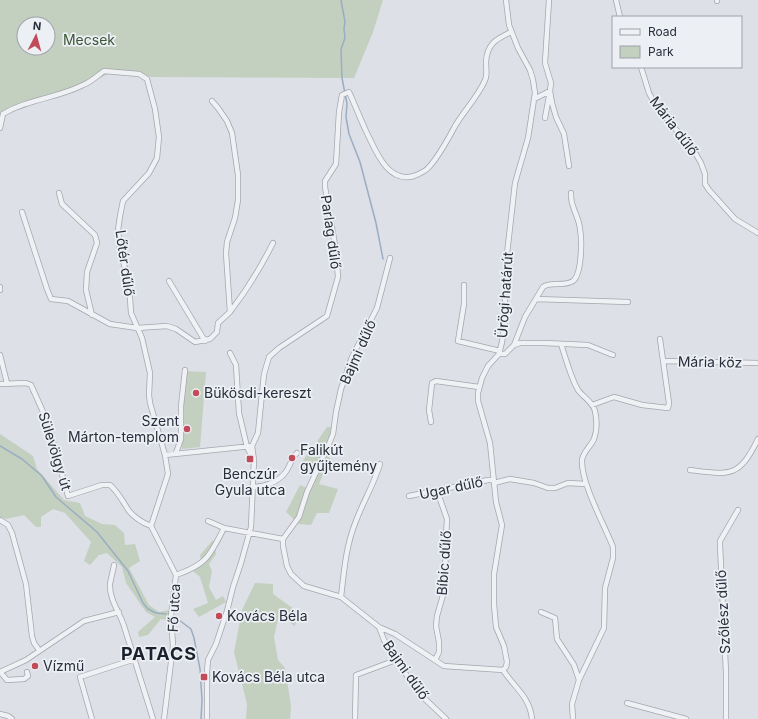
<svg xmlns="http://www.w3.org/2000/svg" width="758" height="719" font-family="Inter,sans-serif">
  <rect width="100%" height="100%" fill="#dde0e6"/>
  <!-- green -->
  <path fill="#c3cfbf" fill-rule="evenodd" d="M0,0H383L373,32L354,78L153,77L108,74L74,91L4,110L0,128ZM24,24H48V48H24Z
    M185,371L206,372L200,447L182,449L180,425Z
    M327,427H331L327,456L330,458L319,484L338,489L329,513H317L311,525L299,524L286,512L300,485L307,488L314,475L300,466L308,453L317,457L318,440Z
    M0,434L33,456L37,469L64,500L80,503L85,516L102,524L115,525L124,533L125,545L135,544L140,561L129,568L149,605L159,612L169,610V620L161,619L148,635L139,637L138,632L155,617L146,612L126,583L122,567L107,553L99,555L90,565L84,561L91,542L65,513L53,509L41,517V527H36L24,515L6,519L0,517Z
    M213,540L216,554L209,564L212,571L209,587L216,600L223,596L226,602L199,617L193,609L208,603L200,577L192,570L188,572L186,568L197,564L201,560L200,555Z
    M255,583L273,584V594L298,612L295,626L279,615L274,637L278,660L285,668L291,706L290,719H246L247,704L234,652L242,610Z"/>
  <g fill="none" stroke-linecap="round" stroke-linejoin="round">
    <!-- stream -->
    <path stroke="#9badc3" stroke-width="1.5" d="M341,0L345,22L344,29L345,38L341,49L342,78L347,104L346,117L349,134L360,162L376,223L383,259
      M0,446L22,459L42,476L56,497L97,532L128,571L143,603L148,609L156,613L166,614
      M175,617L191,629L194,638L200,669L202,700L201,719"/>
    <defs>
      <path id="minor" d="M506,0L509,25L518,48L530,70L533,80L535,93L528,138L515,183L507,254L505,280V321L502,342L499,354L488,366L482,378L478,393V401L490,443L496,502L502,525L494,574V604L496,627L504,646L507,662L506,667L503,670C514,687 530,697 532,719
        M549,0L545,63L551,83L550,91L552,103L556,117L564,134L569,166
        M616,0L620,17
        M717,1V0
        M641,67L649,93L657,108L693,149L701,163L705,174V184L709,190L735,219L758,233
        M534,99L550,91L545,118
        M0,128L3,114C28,99 58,98 83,85C91,82 97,76 104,71L139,74L147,79L155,109L159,137L157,158L149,173L123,201L120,216L118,230L120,250L129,283L131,313L142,338L150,373L149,395L150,403L165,455L168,474L151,526
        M59,193L62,204L95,235L97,243L87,272L86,290L92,315
        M22,212L47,289L51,299L68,301L110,324L137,328L167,326L176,329L195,342L210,339L217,332L218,323L230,312L226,253L227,242L235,218L238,200V175L232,133L227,121L218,108L212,101
        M390,258L377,308L352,357L341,389L336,412L333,434L329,444L307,492L299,517L283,539V546L287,566L291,574L304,586L341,597L379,627L384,640L402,669L425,699L446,719
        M169,281L205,341
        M464,285V304L458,341L500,351
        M0,287V290
        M536,299L628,302
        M230,312C246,291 261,267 273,243
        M561,344C566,359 570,376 578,390C583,397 593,402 595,411C597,420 597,431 594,439C591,446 583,452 582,460C581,483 604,524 613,547V558L605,588L604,628L579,680L572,704L573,719
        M514,345L520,343H544L588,345L613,355
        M230,353L236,365L239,413L247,447L252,457
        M499,354H505L514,345L525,317L543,287C550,281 564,287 573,281C582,274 582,240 580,229C579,219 575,214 573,206C571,202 571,197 571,193
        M0,355L7,383
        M663,361L758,363
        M0,384L26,383L31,385L48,423L68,496L102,485H110C119,493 123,502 129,511C135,518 143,523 151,526
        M592,405L614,397L642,405L668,408L669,403L660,339
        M431,422L429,410L432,383L436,381L479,387
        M176,453L181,439V406L185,370
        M165,455L252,446L258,433L264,374L269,357L279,348L327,316L338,277L336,251L325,187V181L336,164L339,112L342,95L349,92C355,105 360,118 366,131C375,149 387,184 414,176C419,174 426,171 429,167C439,156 447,141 454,128C461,114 483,91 486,77C487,73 486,67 486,62C487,43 497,39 511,32
        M690,470C730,475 739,478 758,439
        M494,483L510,479L534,483L548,488H555L568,483L586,484
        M252,487C263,487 277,483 285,473C289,468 291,461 294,456L297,453
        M409,496L488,480H493
        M0,520L8,525L12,533L26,584L32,636L34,643L39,650
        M208,521L224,528L283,539
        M151,526L176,575L171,616L173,646L164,719
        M114,565C113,571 111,578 110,584C109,599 120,613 124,626L153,719
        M176,575C206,565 210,556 224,528
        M341,597C344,571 346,545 356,521C363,502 374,484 380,464
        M541,612L555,618L557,639L574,665L579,680
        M379,627L395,634L444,666L503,670
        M435,660L439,652V642L436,626L437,616L445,588L446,571L445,554L447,519L440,499V490
        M2,671V674L7,680L24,679L28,676L27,672
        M0,672L26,660L84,621L119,612
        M627,703L686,719
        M0,714L8,716L12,719
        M92,719L80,677L135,659
        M207,719V672L208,660L216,644L227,611L233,587L241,563L251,527L254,460L252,446
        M355,719L356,675L396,660
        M726,719V673L720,545V541L738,510"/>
    </defs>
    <!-- minor casing -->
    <use href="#minor" stroke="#a3a7af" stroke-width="6"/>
    <!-- minor -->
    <use href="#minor" stroke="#f0f1f4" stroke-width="4.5"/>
  </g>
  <!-- markers -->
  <g fill="#c24b59" stroke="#eceff4" stroke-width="1.5">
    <circle cx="196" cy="393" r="4"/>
    <circle cx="187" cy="429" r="4"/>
    <circle cx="292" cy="458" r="4"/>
    <rect x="246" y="455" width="8" height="8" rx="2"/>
    <circle cx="219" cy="616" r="4"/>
    <circle cx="35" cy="666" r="4"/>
    <rect x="200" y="673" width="8" height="8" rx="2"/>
  </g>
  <g text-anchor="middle" stroke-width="3.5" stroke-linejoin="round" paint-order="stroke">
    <!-- park labels -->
    <g font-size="14" fill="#3b5536" stroke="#eceff4">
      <text x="89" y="45">Mecsek</text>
    </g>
    <!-- street labels -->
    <g font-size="14" fill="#282e3b" stroke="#eceff4">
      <text transform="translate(674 126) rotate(53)" y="5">Mária dűlő</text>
      <text transform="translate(331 232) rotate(82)" y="5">Parlag dűlő</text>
      <text transform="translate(125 263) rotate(82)" y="5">Lőtér dűlő</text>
      <text transform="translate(505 295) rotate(-86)" y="5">Ürögi határút</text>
      <text transform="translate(358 352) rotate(-66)" y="5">Bajmi dűlő</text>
      <text transform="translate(710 362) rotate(1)" y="5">Mária köz</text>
      <text transform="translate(55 451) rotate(73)" y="5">Sülevölgy út</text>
      <text transform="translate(451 488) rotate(-12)" y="5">Ugar dűlő</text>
      <text transform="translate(444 563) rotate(-86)" y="5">Bíbic dűlő</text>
      <text transform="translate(174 608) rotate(-87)" y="5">Fő utca</text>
      <text transform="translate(723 612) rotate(-93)" y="5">Szőlész dűlő</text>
      <text transform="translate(406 670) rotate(55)" y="5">Bajmi dűlő</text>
    </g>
    <!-- poi labels -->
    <g font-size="14" fill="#282e3b" stroke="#eceff4" text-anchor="start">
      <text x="204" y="398">Bükösdi-kereszt</text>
      <text x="179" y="426" text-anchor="end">Szent<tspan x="179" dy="16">Márton-templom</tspan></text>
      <text x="300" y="455">Falikút<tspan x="300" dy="16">gyűjtemény</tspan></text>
      <text x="250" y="479" text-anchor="middle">Benczúr<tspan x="250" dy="16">Gyula utca</tspan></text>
      <text x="227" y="621">Kovács Béla</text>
      <text x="43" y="671">Vízmű</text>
      <text x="212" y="682">Kovács Béla utca</text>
    </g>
    <!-- district labels -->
    <g font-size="18" font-weight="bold" letter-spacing="1" fill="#1a202c" stroke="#eceff4">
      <text x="159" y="660">PATACS</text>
    </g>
  </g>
  <!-- legend -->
  <rect x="612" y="16" width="130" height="52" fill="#eceff4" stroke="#9ea2aa"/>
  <rect x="620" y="29" width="20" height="6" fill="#f0f1f4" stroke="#9ea2aa"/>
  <text x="648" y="36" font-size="12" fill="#282e3b">Road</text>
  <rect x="620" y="46" width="20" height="12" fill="#c3cfbf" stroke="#9ea2aa"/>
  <text x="648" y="56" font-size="12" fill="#282e3b">Park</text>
  <!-- north arrow -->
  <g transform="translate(36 36) rotate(6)"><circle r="19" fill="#eceff4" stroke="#9ea2aa"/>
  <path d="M0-3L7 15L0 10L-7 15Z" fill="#c24b59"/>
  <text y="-6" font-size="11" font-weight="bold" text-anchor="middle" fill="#282e3b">N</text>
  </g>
</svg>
